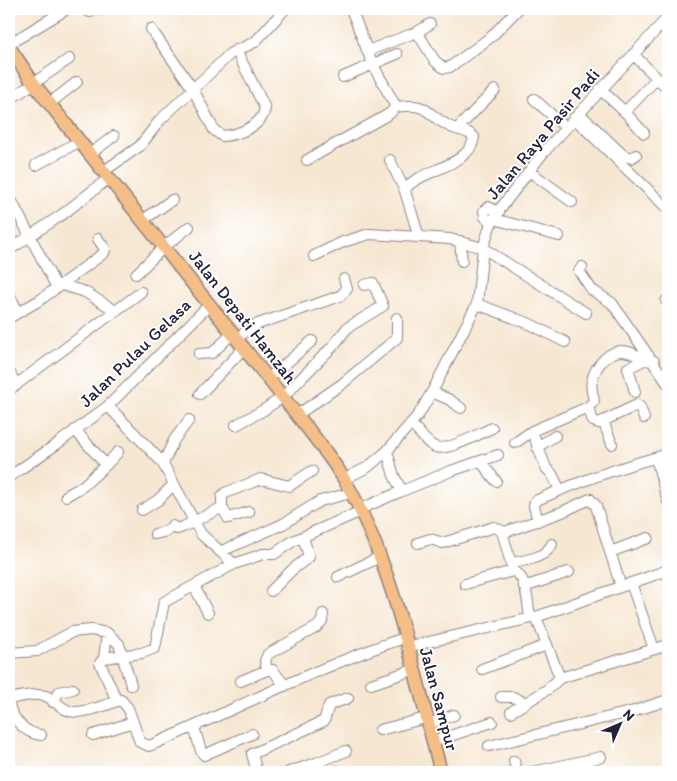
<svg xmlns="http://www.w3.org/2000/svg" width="677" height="781" font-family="Itim,sans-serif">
  <rect width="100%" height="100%" fill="#fff"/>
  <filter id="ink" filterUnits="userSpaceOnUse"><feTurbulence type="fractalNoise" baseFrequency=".02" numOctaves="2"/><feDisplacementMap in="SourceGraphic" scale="10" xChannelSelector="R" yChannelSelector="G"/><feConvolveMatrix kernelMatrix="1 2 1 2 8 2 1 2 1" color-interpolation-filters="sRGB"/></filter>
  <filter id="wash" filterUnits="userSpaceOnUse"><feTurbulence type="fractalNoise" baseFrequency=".0096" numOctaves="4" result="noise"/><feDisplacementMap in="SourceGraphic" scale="20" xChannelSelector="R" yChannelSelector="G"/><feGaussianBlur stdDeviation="1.12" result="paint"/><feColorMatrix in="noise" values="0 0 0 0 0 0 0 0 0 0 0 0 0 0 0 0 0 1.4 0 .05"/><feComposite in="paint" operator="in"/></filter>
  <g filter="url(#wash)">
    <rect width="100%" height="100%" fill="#f6e7d2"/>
  </g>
  <g filter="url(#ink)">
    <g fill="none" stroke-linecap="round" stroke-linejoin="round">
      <defs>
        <path id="minor" d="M83,9L90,12L102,9
          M351,9L373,65L396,107C431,102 424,114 449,126C457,131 467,129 474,137C471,166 421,170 407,187L405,191L419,237L450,239L483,248L586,313
          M151,29L193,89L231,53L255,42L285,9
          M417,32L430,24
          M9,44L67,9
          M367,51L417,32L435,61L444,68L450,67L491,37L518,9
          M343,77L397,54
          M657,78L668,89
          M600,89L625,112L657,78L633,54
          M534,99L566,128
          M9,100L69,59
          M50,103L77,82
          M625,112L644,133
          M579,113L622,154L631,158L636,155
          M574,118L668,209
          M457,129L495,90
          M90,154L114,136
          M307,160L389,114L396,107
          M390,160L405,191
          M36,165L80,141
          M104,171L140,146L160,120L193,89L214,130L222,136C238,135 263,126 265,108L236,50
          M529,171L572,202
          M9,196L57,288
          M494,219L559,236
          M143,220L172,200
          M492,223L485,217L484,211L488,207L499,212
          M460,241L462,261
          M9,250L63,214L109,178
          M314,256L343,242L369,234L419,237
          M582,267L579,271L592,290L612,303L668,384
          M136,274L164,247L189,227
          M62,285L85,292L116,311
          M9,294L15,306L9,313
          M666,301L668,299
          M477,304L530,324L565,342
          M9,318L40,300L104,253L105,249L98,239
          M237,338L255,325L340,296L347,289L344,279
          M199,354L212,353L233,333
          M9,372L17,385
          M268,379L312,341
          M9,390L141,292
          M432,392L450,400L461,408
          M635,392L628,368L644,360
          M200,394L244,348
          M297,415L342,384L397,338V318
          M644,418L640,407L637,405L599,423L593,421L588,407L594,401C593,394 590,388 592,381C595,365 611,347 628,352C638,354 643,362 654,361
          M603,421L612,444
          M410,424C419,430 424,441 433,446C445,454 480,433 492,428
          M236,425L262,411L283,397L334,345L347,328L383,306L373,283L364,285
          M532,431L588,407
          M515,443L532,431L546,468L552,474L560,490
          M537,447L555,436
          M387,451L394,476L402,491L451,471L498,455
          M656,458L668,502
          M481,462L496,481
          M163,464L174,440L189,420
          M106,465L118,452
          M9,477L57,444L108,406L210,304
          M344,479L368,467L387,451L419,414L433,390L477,304L483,248L490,226L500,209L543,153L668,17
          M66,496L83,486L106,465L75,430
          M222,507L228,518L249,512
          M142,510L158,500L173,485
          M358,510L402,491
          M538,521L534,506L535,501C577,482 623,466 668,454
          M502,533L562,512L590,499L596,506L621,587
          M155,534L167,531L172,526L177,529L183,527L219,509L222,507V496L225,493L261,479L289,486L312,471
          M418,543L430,539L443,543L494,527L502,531L513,571C527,575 528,605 530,618
          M222,551L283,524L320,501L351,493
          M610,552L648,538
          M511,563C525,560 545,559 552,544
          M234,564L263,554H274L293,541L359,512
          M338,577L380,557
          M631,583L654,649
          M465,584L513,571
          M194,586L208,613
          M524,587L569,572
          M271,591L293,569L309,557L303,537
          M536,617L560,678L668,645
          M107,633L104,658L100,663L117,701
          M407,647L536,617L668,570
          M9,653L37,651L72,632L91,630L107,633L119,644L131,685
          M104,658L142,653L155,648L164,602L234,564L201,534L162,462L108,406
          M482,669L547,645
          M267,670L265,661L268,654L317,627L322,621L323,614
          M241,681L267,670H273L285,686
          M371,684L413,670
          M501,697H513L526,703
          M9,699C18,697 40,692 48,697C57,702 64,712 75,712C91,712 107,704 121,700L128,708L140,742L149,746C234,710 317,667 404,638
          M9,702C10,718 26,734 41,735
          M53,702L59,692L73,689
          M511,712L548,689L560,678
          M428,724L454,715
          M194,727L201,751L204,755L252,734
          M380,730L426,718
          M93,735L133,722
          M432,742L492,722
          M489,746L634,711L668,700
          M514,761L517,772
          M316,763L346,751
          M257,772L252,754L324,721L329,705L348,698
          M289,772L316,763L319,772
          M333,772L337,771
          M533,772L601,757"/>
        <path id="major" d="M9,47L34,84L309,430C321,446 334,462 344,479C394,565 415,677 441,772"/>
      </defs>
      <!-- minor casing -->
      <use href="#minor" stroke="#8c8486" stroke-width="12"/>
      <!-- major casing -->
      <use href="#major" stroke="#8c8486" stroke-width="15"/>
      <!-- minor -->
      <use href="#minor" stroke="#fff" stroke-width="10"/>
      <!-- major -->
      <use href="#major" stroke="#f6be87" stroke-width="12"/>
    </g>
  </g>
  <g text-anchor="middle" stroke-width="4" stroke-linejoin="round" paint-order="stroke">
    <!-- street labels -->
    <g font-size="18" fill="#22223b" stroke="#fff">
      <text transform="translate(543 134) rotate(-50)" y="6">Jalan Raya Pasir Padi</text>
      <text transform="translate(243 317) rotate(52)" y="6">Jalan Depati Hamzah</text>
      <text transform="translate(135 353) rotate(-44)" y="6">Jalan Pulau Gelasa</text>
      <text transform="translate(439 699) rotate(75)" y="6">Jalan Sampur</text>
    </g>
  </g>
  <!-- margin -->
  <rect width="677" height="781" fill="none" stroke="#fff" stroke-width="30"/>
  <!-- north arrow -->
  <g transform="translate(620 724) rotate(45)" stroke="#ffffff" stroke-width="4" paint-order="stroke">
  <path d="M0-4L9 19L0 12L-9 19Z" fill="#22223b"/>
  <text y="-8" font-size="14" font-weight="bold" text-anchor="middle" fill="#22223b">N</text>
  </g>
</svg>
